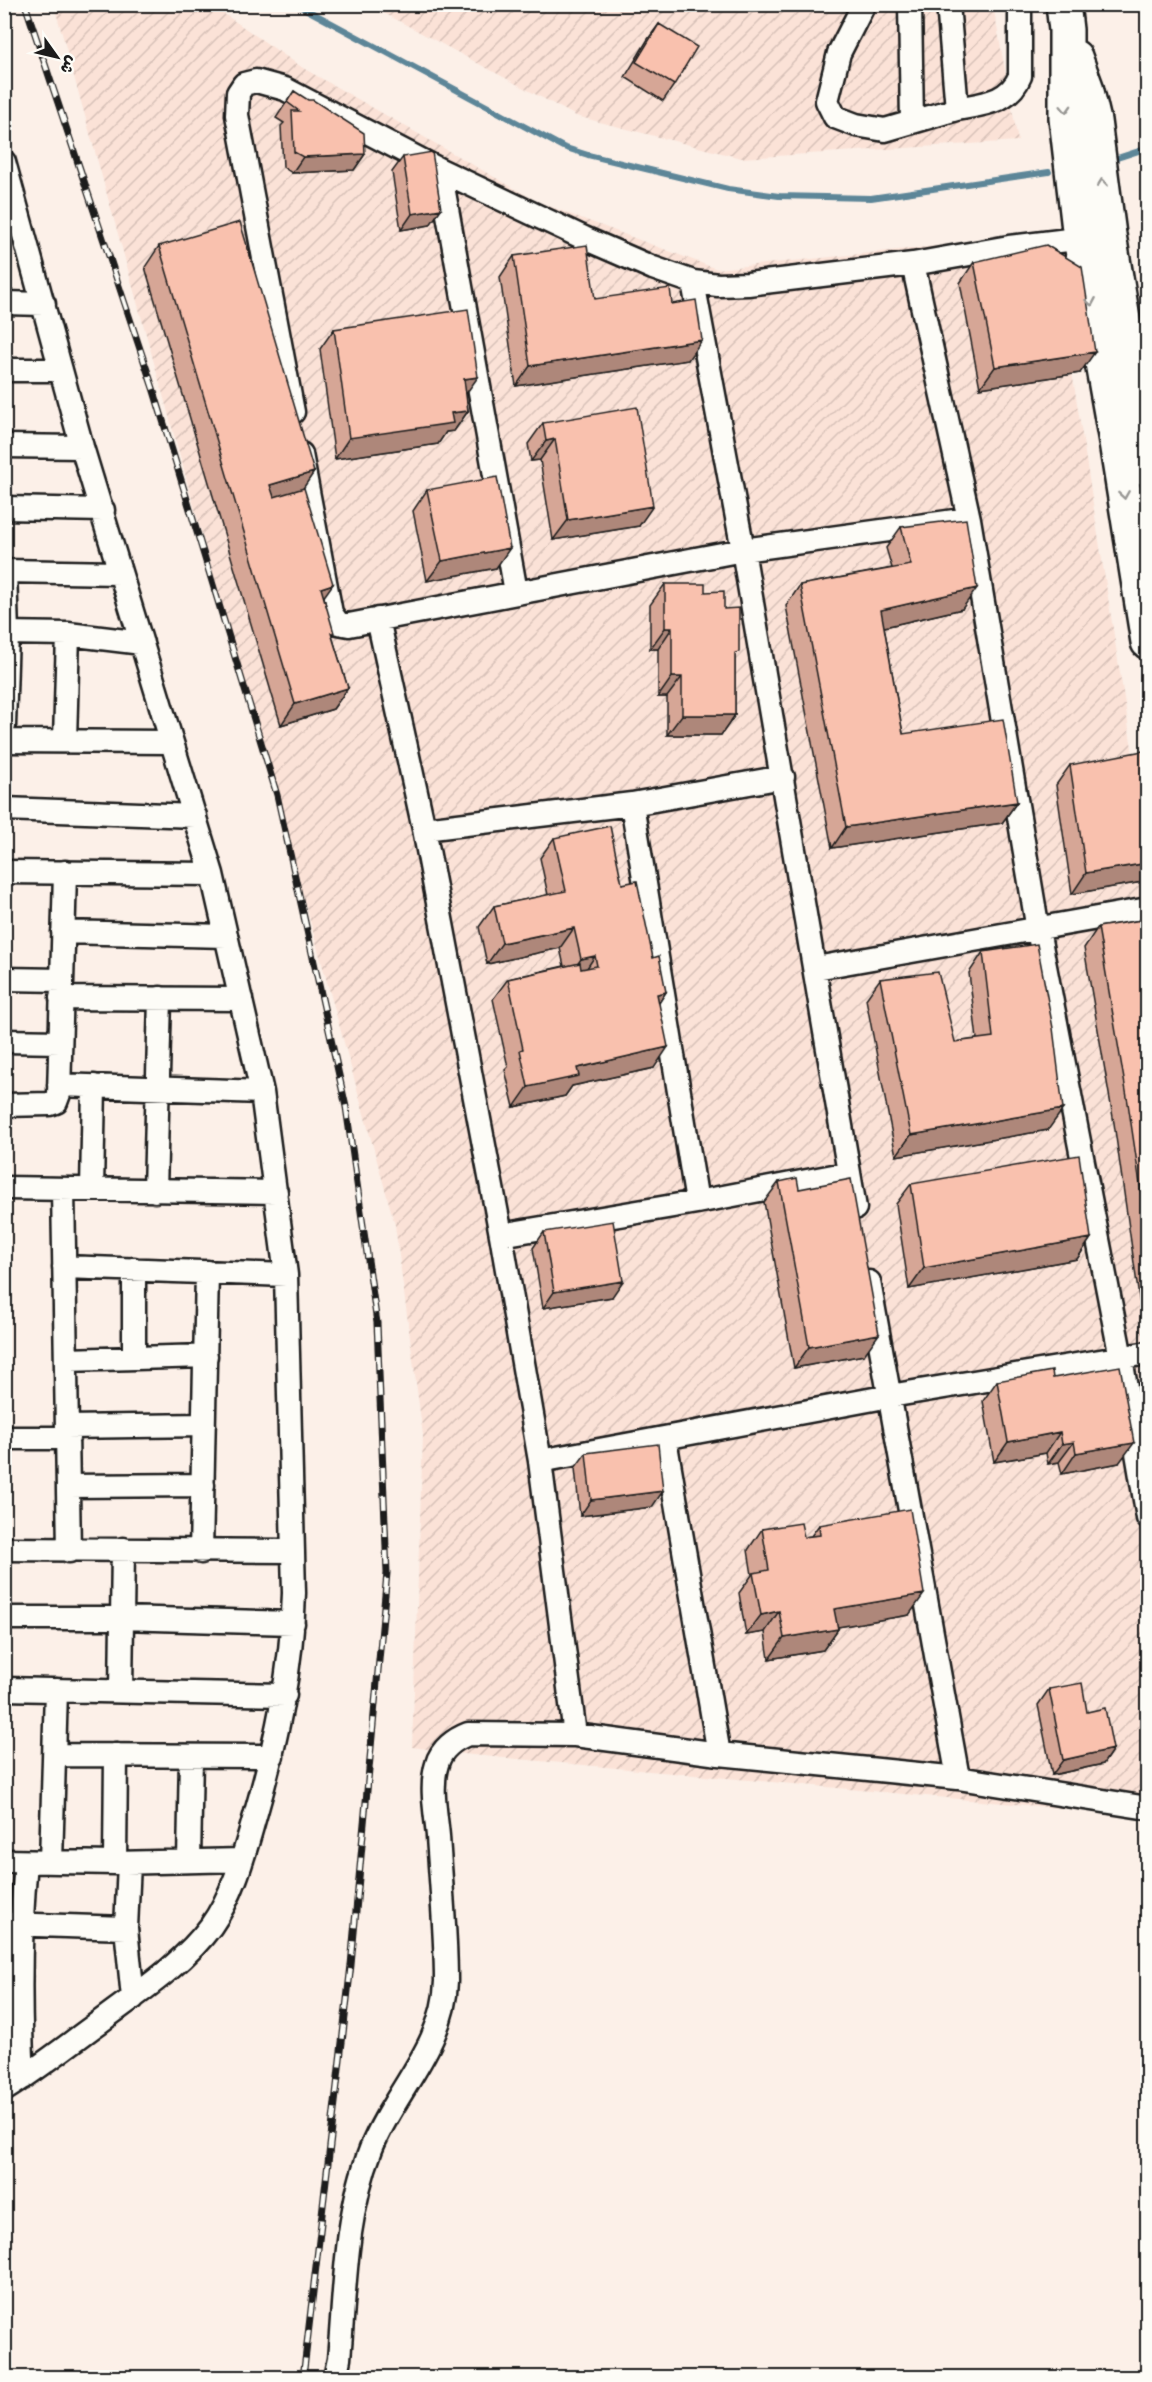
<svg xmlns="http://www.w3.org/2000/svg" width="1152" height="2382" font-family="Kalam,'Playpen Sans Arabic',sans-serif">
  <defs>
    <pattern id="industrial-furrows" width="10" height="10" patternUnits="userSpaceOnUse" patternTransform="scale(1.5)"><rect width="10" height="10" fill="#fbe2d7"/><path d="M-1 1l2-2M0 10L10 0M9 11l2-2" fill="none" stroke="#d7c1b8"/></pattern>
  </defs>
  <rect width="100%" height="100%" fill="#fcf0e8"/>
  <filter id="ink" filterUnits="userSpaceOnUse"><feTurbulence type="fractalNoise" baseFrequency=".0167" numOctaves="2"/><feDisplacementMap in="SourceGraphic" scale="12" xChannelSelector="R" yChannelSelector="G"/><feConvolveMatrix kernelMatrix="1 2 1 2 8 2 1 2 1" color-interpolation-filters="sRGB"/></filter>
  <g filter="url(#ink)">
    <!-- industrial -->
    <path fill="url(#industrial-furrows)" d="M54,5H211L303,68L538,202L717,269L1050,234L1147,842V1816L472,1755L412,1747L423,1435L395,1225Z
      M369,5H993L1018,141L741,158L576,116Z"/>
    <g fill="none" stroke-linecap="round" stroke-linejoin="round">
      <!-- stream -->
      <path stroke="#5d8698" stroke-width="6" d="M296,4L563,147L588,155L728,189L779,196L871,198L1049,172
        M1108,161L1148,148"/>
      <defs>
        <path id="minor" d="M864,4L839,53L827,101L835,117L856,125L885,130L957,109
          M910,4L912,122
          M948,4L957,109C982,104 1009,103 1020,76V4
          M4,162L82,447L212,874L262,1092L286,1275L294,1593C292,1670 276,1743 255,1816C244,1854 234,1894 211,1926C183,1964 138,1993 101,2021C69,2044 38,2069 4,2090
          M440,170L516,592
          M913,264L969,519L1038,930L1121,1358L1148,1518
          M693,282L743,550L855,1208
          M4,303L44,304
          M4,370H61
          M293,412L237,115L238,93L244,84L256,81L285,89L440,170L584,238L653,268L693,282L718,285L748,284L913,264L1009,247L1093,237
          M4,446L82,447
          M301,454L331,613L338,623L349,625L743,550L969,519
          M4,508L103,510
          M4,571L119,573
          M378,619L424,829L501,1235L540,1461L575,1735
          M4,633L68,634L142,643
          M4,726L7,633L5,571
          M65,740L68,634
          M4,741L171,742
          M632,804L697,1202
          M4,809L195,816
          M424,829L632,804L783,777
          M4,872L212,874
          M63,932L226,936
          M816,968L1148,909
          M4,979L62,980
          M61,998L241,999
          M4,1041L60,1042
          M59,1085L262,1092
          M4,1105L50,1104L56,1102L59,1094L65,872
          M4,1188L276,1192
          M63,1189L69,1551
          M92,1189L94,1086
          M155,1191L160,998
          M501,1235L697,1202L849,1173
          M64,1267L286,1275
          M134,1269V1358
          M869,1282L958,1778
          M66,1360L206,1356
          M67,1427L204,1425
          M4,1438H68
          M665,1439L719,1754
          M540,1461L890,1396L1148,1353
          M68,1486L203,1485
          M4,1549L293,1551
          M201,1552L207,1272
          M4,1618H121L293,1623
          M4,1689L285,1695
          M121,1691L123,1549
          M55,1755L272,1756
          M4,1861L115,1863L242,1860
          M189,1861L191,1756
          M51,1862L56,1690
          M115,1863L116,1755
          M129,1863L126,1928L133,1998
          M6,1924L126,1928
          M23,2078C19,2003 19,1936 26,1862
          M335,2378L339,2359C345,2290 345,2215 371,2149C393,2093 445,2045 446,1981C446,1933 441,1885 438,1836C436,1814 430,1786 437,1764C441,1749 455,1739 468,1734L575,1735L719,1754L958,1778L1148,1808"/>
        <path id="highway" d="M1063,4L1066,30V118L1080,238L1115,436L1148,642
          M1075,57L1086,87L1094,121L1109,235L1148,469"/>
      </defs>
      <!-- minor casing -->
      <use href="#minor" stroke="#1c1c1c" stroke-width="27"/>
      <!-- highway casing -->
      <use href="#highway" stroke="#1c1c1c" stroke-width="38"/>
      <!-- minor -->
      <use href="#minor" stroke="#fdfcf7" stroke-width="22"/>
      <!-- highway -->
      <use href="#highway" stroke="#fdfcf7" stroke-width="33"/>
      <defs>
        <path id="rail" d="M25,4L154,391L277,795L346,1107L377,1323L387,1573L351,1965L303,2378"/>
      </defs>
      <!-- rail casing -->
      <use href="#rail" stroke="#1c1c1c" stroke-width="7"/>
      <!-- rail -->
      <use href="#rail" stroke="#fdfcf7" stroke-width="4.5" stroke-dasharray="14" stroke-linecap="butt"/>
    </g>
    <!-- wall -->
    <path fill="#d6a696" stroke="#1c1c1c" stroke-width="1.5" d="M659,24L674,85L663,101L625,77L648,39Z
      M294,91L365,154L354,170L292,173L283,167L281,126L284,123L276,118Z
      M403,157L430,225L401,230L392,172Z
      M159,246L314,472L302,489L332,636L348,688L333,709L281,725L145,267Z
      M514,256L595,299L672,304L688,360L516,386L500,277Z
      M974,262L1080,373L980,388L960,283Z
      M334,329L466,394L468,411L454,431L446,432L438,444L335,459L320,349Z
      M543,423L639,526L553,540L540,460L531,461L528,444Z
      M427,490L496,568L427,581L413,511Z
      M901,527L962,609L884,627L903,734L1017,802L1002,823L832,848L786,606L800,585L892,568L886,548Z
      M665,584L705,592L724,609L735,657V715L721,735H667V697H658V649H650V605Z
      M1070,765L1148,881L1072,894L1056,785Z
      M554,838L622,884L653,958L666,992L659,1003L654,1068L572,1086L565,1096L514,1107L505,1070L508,1067L493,999L508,979L564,966L560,948L487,964L479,927L494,906L548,895L540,858Z
      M1148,919V1318L1142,1319L1114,1123L1084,948L1098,927Z
      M983,952L1048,1130L896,1156L866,999L880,979L955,1042L977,1039L969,973Z
      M779,1182L799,1189L864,1355L794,1368L764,1202Z
      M911,1184L1091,1238L1077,1259L909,1289L896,1204Z
      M544,1232L612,1297L543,1308L533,1248Z
      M1053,1378L1119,1463L1062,1474L1059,1462L1048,1464L1046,1453L994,1462L983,1401L997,1381Z
      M586,1453L652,1507L580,1516L575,1468Z
      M819,1525L909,1615L837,1627L838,1629L823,1650L769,1659L765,1632L746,1635L739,1593L752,1575L748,1550L762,1529L804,1537L811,1536Z
      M1049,1689L1087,1712L1113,1749L1103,1764L1052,1775L1038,1705Z"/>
    <!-- shaded-wall -->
    <path fill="#ae877a" stroke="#1c1c1c" stroke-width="1.5" d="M365,154L354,170L292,173L303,157Z
      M441,209L430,225L401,230L412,214Z
      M702,340L688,360L516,386L530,366Z
      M1095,352L1080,373L980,388L995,367Z
      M478,377L463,398L464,379Z
      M468,411L454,431L446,432L438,444L335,459L349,438L451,413Z
      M555,439L540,460L531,461L546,441Z
      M314,472L300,493L256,506L270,485Z
      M653,506L639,526L553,540L568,520Z
      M510,548L496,568L427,581L442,561Z
      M333,584L318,605L321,588Z
      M977,588L962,609L867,631L881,610Z
      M665,628H672L658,649H650Z
      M672,677H682L667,697H658Z
      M348,688L333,709L281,725L295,704Z
      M682,715H735L721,735H667Z
      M1017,802L1002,823L832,848L846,827Z
      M1148,863V881L1072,894L1086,873Z
      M574,928L560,948L487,964L502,943Z
      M595,956L581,977L567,980L581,959Z
      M666,992L652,1013L657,994Z
      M668,1047L654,1068L572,1086L565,1096L514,1107L528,1087L577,1068Z
      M1063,1109L1048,1130L896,1156L911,1135Z
      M1091,1238L1077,1259L909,1289L924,1268Z
      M623,1281L612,1297L543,1308L554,1292Z
      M1148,1311V1318L1142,1319Z
      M879,1334L864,1355L794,1368L809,1347Z
      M1060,1432L1046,1453L994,1462L1008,1442Z
      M1074,1442L1059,1462L1048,1464L1062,1444Z
      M1134,1443L1119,1463L1062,1474L1076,1453Z
      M663,1491L652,1507L580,1516L591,1500Z
      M924,1594L909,1615L820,1630L834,1609Z
      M779,1611L765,1632L746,1635L761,1615Z
      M838,1629L823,1650L769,1659L784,1638Z
      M1113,1749L1103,1764L1052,1775L1063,1760Z"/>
    <!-- building -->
    <path fill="#f9c1ae" stroke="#1c1c1c" stroke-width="1.5" d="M659,24L697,47L674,85L636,62Z
      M294,91L308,100H313L364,133L365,154L303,157L294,152L292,111H299L287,102Z
      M432,152L441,209L412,214L403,157Z
      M240,222L314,472L270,485L274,497L304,488L333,584L321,588L334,633H331L348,688L295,704L159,246Z
      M587,245L595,299L670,288L672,304L696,300L702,340L530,366L514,256Z
      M1046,245L1082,267L1095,352L995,367L974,262Z
      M468,309L478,377L464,379L468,411L451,413L453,423L349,438L334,329Z
      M637,407L653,506L568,520L555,439L546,441L543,423Z
      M497,477L510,548L442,561L427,490Z
      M966,519L977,588L881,610L903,734L1003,719L1017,802L846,827L800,585L911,565L901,527Z
      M665,584H705V592L724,591V609L739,608V652L735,653V715H682V677H672V628H665Z
      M1148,750V863L1086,873L1070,765Z
      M610,826L622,884L637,881L653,958L659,956L666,992L657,994L668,1047L577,1068L579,1076L528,1087L520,1050L523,1049L508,979L580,963L581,969L597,966L595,956L581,959L574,928L502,943L494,906L566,891L554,838Z
      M1148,919V1238L1128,1103L1098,927Z
      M1037,944L1053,1028L1063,1109L911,1135L880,979L938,972L955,1042L993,1037L983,952Z
      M1079,1155L1091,1238L924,1268L911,1184Z
      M797,1178L799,1189L851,1179L879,1334L809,1347L779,1182Z
      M613,1221L623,1281L554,1292L544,1232Z
      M1120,1366L1134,1443L1076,1453L1074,1442L1062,1444L1060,1432L1008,1442L997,1381L1052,1371L1053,1378Z
      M658,1444L663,1491L591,1500L586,1453Z
      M910,1509L924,1594L834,1609L838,1629L784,1638L779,1611L761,1615L753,1573L769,1570L762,1529L801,1523L804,1537L820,1535L819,1525Z
      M1082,1683L1087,1712L1105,1708L1113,1749L1063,1760L1049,1689Z"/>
    <!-- one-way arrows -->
    <defs><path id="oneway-chevron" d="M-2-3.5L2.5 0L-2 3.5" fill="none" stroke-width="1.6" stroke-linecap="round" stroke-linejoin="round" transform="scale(1.5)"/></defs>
    <g stroke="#989794">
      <use href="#oneway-chevron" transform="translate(1066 109) rotate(88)"/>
      <use href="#oneway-chevron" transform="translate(1102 183) rotate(-97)"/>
      <use href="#oneway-chevron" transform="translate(1091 302) rotate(80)"/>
      <use href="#oneway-chevron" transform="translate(1124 495) rotate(81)"/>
    </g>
  </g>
  <!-- margin -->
  <rect width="1152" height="2382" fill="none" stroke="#fdfcf7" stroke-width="24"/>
  <rect x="12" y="12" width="1128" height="2358" fill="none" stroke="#1c1c1c" stroke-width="2" filter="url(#ink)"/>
  <!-- north arrow -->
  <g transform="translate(57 57) rotate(124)" stroke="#fdfcf7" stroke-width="4.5" paint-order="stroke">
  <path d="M0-4.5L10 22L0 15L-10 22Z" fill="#1c1c1c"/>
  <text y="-9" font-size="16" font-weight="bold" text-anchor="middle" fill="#1c1c1c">ش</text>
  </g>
</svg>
